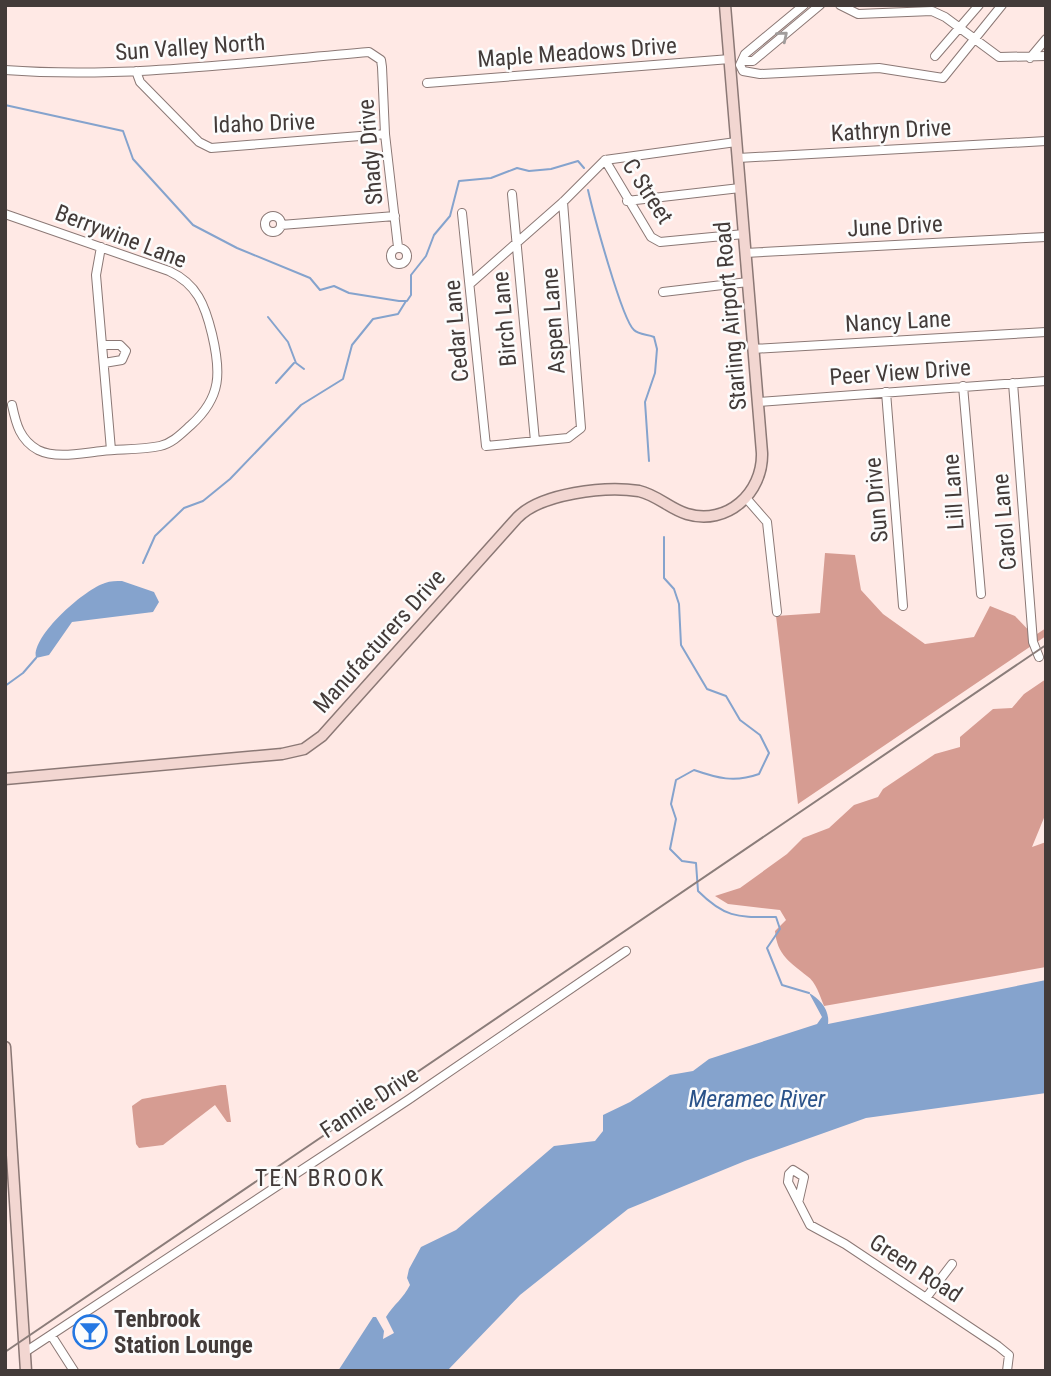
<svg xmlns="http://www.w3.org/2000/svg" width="1051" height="1376" font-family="'Roboto Condensed',sans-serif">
  <rect width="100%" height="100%" fill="#ffe9e5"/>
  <!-- forest -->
  <path fill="#d69c92" d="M825,553L855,555L861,590L883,614L925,644L974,637L990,606L1015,616L1034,636L1046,628V636L798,804L776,616L820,613Z
    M1046,679V813L1032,847L1046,842V967L824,1006C820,996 816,982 807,976C790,962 777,955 775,931L786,920L780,910L728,904L715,896L740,888L787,854L803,838L829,828L854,805L878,797L883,789L935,754L960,747V737L993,709L1012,708L1024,694Z
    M221,1085H226L231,1122H227L215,1105L163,1145L139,1148L136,1144L132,1106L142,1099Z"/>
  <!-- water -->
  <path fill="#85a3cd" d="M122,581L154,592L159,602L153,612L72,622L49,655L36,658C31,636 85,589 105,583C110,581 117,581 122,581Z
    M1046,980V1093L866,1118L745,1161L628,1209L520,1295L447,1371H338L373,1317H376L384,1331L383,1339L394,1333L386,1317C394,1304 403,1299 410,1285L407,1278L409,1269L421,1247L456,1230L554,1146L595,1141L603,1131V1115L630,1102L670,1075L693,1071L709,1059L817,1024L822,1017L809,993C820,999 830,1010 828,1024Z"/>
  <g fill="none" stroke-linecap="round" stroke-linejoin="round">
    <!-- stream -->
    <path stroke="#85a3cd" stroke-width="2" d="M5,105L123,131L133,159L193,225L237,248L310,278L320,290L334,286L349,293L399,301H407L411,295V275L426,256L434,235L450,216L459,181L491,178L517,168L529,171L551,169L578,161L584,168
      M588,190C593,212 622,320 634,330C639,335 648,334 654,337L657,349L655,373L645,402L649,461
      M268,317L288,342L296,363L304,369
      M276,383L294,363
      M664,537V578L674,589L679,604L681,645L707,689L726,696L740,720L760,735L769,753L759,774C734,783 717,778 694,770L676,780L671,804L676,819L670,849L682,861L696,863L698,891C726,919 739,917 776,917L780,929L767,948L782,985L809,993
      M143,563L155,536L184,508L203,501L230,479L301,405L343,379L352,345L373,319L398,314L406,301
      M5,686L23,673L36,658"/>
    <defs>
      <path id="street" d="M804,5L745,54L740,65L743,71L760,74L879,68L943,78L1002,5
        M840,5L858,14L932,11L945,17L999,57L1046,56
        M935,56L979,5
        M1030,58L1046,39
        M744,61H753L820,5
        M5,70C126,79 249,62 369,52L381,60L382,67L385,134L398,247
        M136,71L140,82L199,142L211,148L385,134
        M427,83L730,59
        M738,158L1046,141
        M605,160L651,237L660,242L744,234
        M605,160L736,142
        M512,194L535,441
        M627,201L740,188
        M462,213L486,446L568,438L581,428L563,202
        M5,214L169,271C197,284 205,305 212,334C221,372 222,397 191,425C182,433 173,443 160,446C141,450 121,449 102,451C82,453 56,459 38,450C20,440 16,424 12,405
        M265 224a8 8 0 1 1 16 0a8 8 0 1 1-16 0Z
        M281,225L395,216
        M101,247L96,275L111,450
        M391 256a8 8 0 1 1 16 0a8 8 0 1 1-16 0Z
        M745,253L1046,237
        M471,283L563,202L605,160
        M663,292L748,282
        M102,345H120L126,351L122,360L104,363
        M753,349L1046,332
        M1013,383L1033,642L1039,657
        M963,386L981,594
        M886,392L903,606
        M758,402L1046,381
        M746,498L767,522L777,612
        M799,1199L804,1177L793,1170L789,1174L788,1182L810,1225L845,1244L998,1346L1009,1355L1007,1371
        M926,1298L952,1264
        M51,1335L74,1371
        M25,1352L408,1100L626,951"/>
      <path id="secondary" d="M5,779L282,754L304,749L322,736L517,518C541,493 605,486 639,491C657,495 670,509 687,514C727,526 763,493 762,453L725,5
        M5,1047L26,1371"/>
    </defs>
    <!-- street casing -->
    <use href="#street" stroke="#8b7875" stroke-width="10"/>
    <!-- secondary casing -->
    <use href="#secondary" stroke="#8b7875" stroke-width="13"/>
    <!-- street -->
    <use href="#street" stroke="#fff" stroke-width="8"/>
    <!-- secondary -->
    <use href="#secondary" stroke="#f2d6d1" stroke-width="10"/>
    <!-- rail -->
    <path stroke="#8b7d7a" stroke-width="2" d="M5,1352L1046,645"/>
  </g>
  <!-- one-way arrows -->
  <defs><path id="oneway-chevron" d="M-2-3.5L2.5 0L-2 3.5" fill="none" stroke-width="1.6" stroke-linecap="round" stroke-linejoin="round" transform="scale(1.75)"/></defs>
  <use stroke="#a19d9c" href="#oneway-chevron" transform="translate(783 36) rotate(-40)"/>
  <!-- icons -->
  <defs>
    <symbol id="bar-ring" viewBox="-11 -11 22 22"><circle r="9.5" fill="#fcfcfc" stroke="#2477e2" stroke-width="1.5"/><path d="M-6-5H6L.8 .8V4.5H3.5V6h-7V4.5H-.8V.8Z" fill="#2477e2"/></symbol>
  </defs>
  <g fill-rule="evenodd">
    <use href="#bar-ring" x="71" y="1313" width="38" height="38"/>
  </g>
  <g text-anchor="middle" stroke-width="5" stroke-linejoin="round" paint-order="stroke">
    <!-- street labels -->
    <g font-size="23" fill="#433b39" stroke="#fcfcfc">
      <text transform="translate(190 47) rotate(-4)" y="8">Sun Valley North</text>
      <text transform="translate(577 52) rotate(-4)" y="8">Maple Meadows Drive</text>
      <text transform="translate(264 123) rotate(-2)" y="8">Idaho Drive</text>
      <text transform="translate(891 130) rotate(-3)" y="8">Kathryn Drive</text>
      <text transform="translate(370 152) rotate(-95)" y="8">Shady Drive</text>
      <text transform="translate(648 191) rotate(57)" y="8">C Street</text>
      <text transform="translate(895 226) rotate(-3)" y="8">June Drive</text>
      <text transform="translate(121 236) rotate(21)" y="8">Berrywine Lane</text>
      <text transform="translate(730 316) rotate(-95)" y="8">Starling Airport Road</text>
      <text transform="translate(504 319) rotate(-95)" y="8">Birch Lane</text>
      <text transform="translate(553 321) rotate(-94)" y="8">Aspen Lane</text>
      <text transform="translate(898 321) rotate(-3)" y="8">Nancy Lane</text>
      <text transform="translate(456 331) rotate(-95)" y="8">Cedar Lane</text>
      <text transform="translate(900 372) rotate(-4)" y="8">Peer View Drive</text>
      <text transform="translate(953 492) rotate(-94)" y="8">Lill Lane</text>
      <text transform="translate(876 500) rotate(-95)" y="8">Sun Drive</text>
      <text transform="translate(1004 522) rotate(-95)" y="8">Carol Lane</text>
      <text transform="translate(379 641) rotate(-48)" y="8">Manufacturers Drive</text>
      <text transform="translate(369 1102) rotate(-33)" y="8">Fannie Drive</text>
      <text transform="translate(916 1268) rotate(33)" y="8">Green Road</text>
    </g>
    <!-- poi labels -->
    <g font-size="23" font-weight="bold" fill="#433b39" stroke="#fcfcfc" text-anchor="start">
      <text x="114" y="1327">Tenbrook<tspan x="114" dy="26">Station Lounge</tspan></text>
    </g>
    <!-- water labels -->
    <g font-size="24" font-style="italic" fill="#2a5289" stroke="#fcfcfc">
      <text x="757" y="1107">Meramec River</text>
    </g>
    <!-- neighbourhood labels -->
    <g font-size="24" letter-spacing="2" fill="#433b39" stroke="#fcfcfc">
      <text x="320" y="1186">TEN BROOK</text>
    </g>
  </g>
  <!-- border -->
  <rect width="1051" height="1376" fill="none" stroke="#433b39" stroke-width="14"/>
</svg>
